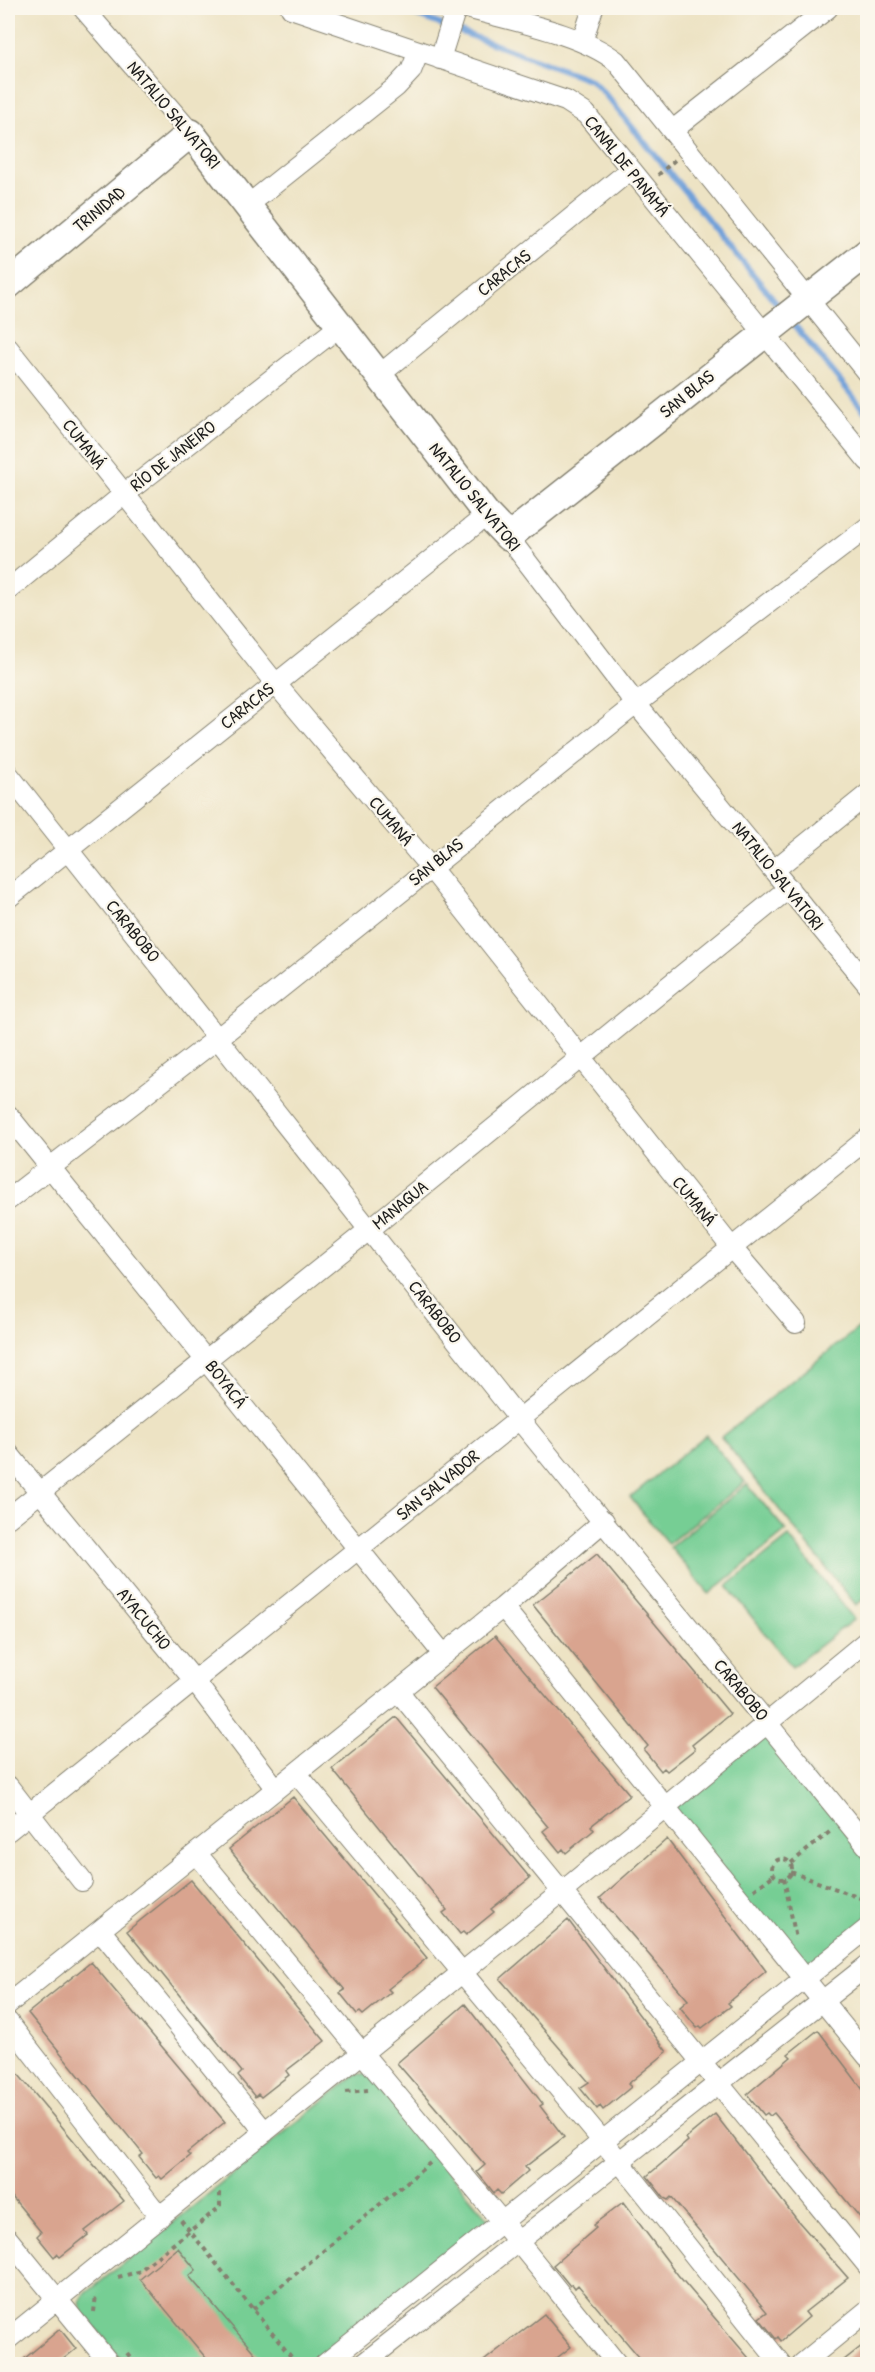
<svg xmlns="http://www.w3.org/2000/svg" width="875" height="2372" font-family="'Patrick Hand',sans-serif">
  <rect width="100%" height="100%" fill="#fbf7ec"/>
  <filter id="ink" filterUnits="userSpaceOnUse"><feTurbulence type="fractalNoise" baseFrequency=".0167" numOctaves="2"/><feDisplacementMap in="SourceGraphic" scale="12" xChannelSelector="R" yChannelSelector="G"/><feConvolveMatrix kernelMatrix="1 2 1 2 8 2 1 2 1" color-interpolation-filters="sRGB"/></filter>
  <filter id="wash" filterUnits="userSpaceOnUse"><feTurbulence type="fractalNoise" baseFrequency=".008" numOctaves="4" result="noise"/><feDisplacementMap in="SourceGraphic" scale="24" xChannelSelector="R" yChannelSelector="G"/><feGaussianBlur stdDeviation="1.35" result="paint"/><feColorMatrix in="noise" values="0 0 0 0 0 0 0 0 0 0 0 0 0 0 0 0 0 1.4 0 .05"/><feComposite in="paint" operator="in"/></filter>
  <g filter="url(#wash)">
    <rect width="100%" height="100%" fill="#ede3c4"/>
    <!-- green -->
    <path fill="#76ce94" stroke="#497558" stroke-width="1.5" d="M867,1321L868,1596L856,1605L721,1437Z
      M706,1435L745,1482L668,1544L630,1497Z
      M747,1484L786,1531L709,1594L670,1547Z
      M789,1537L854,1619L792,1667L727,1586Z
      M768,1723L867,1847V1928L804,1979L663,1807Z
      M356,2074H368L489,2220L316,2364H125L82,2312L80,2302L84,2295Z"/>
    <g fill="none" stroke-linecap="round" stroke-linejoin="round">
      <!-- stream -->
      <path stroke="#70a0d9" stroke-width="6" d="M396,8L591,80L604,93L784,312
        M792,322L868,415"/>
    </g>
    <g id="blocks">
      <!-- building -->
      <path fill="#d9a48f" d="M597,1554L730,1714L692,1745L695,1749L667,1771L664,1768L661,1771L644,1750L648,1746L533,1605Z
        M495,1636L630,1795L591,1826L594,1830L566,1853L563,1849L560,1852L543,1831L548,1827L432,1687Z
        M396,1717L530,1878L491,1909L494,1912L466,1935L463,1932L460,1934L443,1913L447,1910L332,1769Z
        M293,1797L427,1958L388,1989L391,1992L363,2015L360,2012L357,2014L340,1993L345,1990L229,1849Z
        M667,1839L766,1971L728,2003L731,2006L702,2028L700,2026L697,2028L680,2007L688,2000L600,1898Z
        M191,1880L325,2041L286,2071L289,2075L261,2097L258,2094L255,2097L238,2076L242,2072L127,1931Z
        M568,1920L667,2052L628,2084L631,2087L603,2110L600,2106L597,2109L580,2088L589,2082L500,1979Z
        M91,1962L225,2122L187,2153L190,2156L162,2179L159,2176L156,2178L139,2157L143,2154L28,2013Z
        M465,2004L543,2104L540,2106L564,2137L525,2167L528,2171L501,2194L497,2190L494,2193L477,2172L485,2165L397,2063Z
        M818,2030L867,2095V2226L774,2113L770,2116L767,2113L764,2115L747,2094L791,2057L788,2054Z
        M8,2062L124,2201L85,2231L88,2235L60,2257L57,2254L54,2257L37,2236L41,2232L8,2192Z
        M715,2114L798,2221L848,2278L805,2312L809,2317L781,2341L778,2337L776,2339L759,2318L767,2312L671,2197L668,2200L664,2198L647,2176L688,2141L686,2138Z
        M623,2202L678,2275L754,2364H645L578,2285L575,2288L572,2284L570,2286L553,2265L596,2228L593,2225Z
        M178,2248L196,2270L189,2276L264,2364H211L140,2279Z
        M544,2314L571,2347L549,2364H480Z
        M60,2329L76,2349L57,2364H18Z
        M867,2342V2364H839Z"/>
    </g>
  </g>
  <g filter="url(#ink)">
    <use href="#blocks" fill-opacity="0" stroke="#848070" stroke-width="1.5"/>
    <g fill="none" stroke-linecap="round" stroke-linejoin="round">
      <defs>
        <path id="street" d="M83,8L191,133
          M291,8L566,101L586,114L868,461
          M467,8C512,21 580,33 616,61L868,374
          M582,42L593,8
          M440,59L456,8
          M673,130L828,8
          M248,205L396,87L411,71L419,51
          M8,348L275,683L430,867L731,1247L796,1323
          M378,376L630,170
          M508,537L636,704L868,985
          M8,590L123,495L340,326
          M8,774L519,1419L868,1847
          M774,870L868,794
          M8,898L487,515
          M8,1115L443,1654
          M8,1200L218,1038L636,704L868,527
          M8,1453L193,1679L276,1789
          M8,1518L370,1229L789,888
          M503,1607L868,2057
          M398,1691L868,2266
          M297,1774L620,2162L781,2364
          M8,1786L82,1881
          M8,1831L868,1138
          M197,1854L503,2223L617,2364
          M101,1931L265,2132
          M8,2004L503,1607L604,1521
          M8,2022L160,2217
          M8,2239L110,2364
          M8,2339L563,1891L868,1640
          M325,2364L868,1928
          M363,2364L868,1965
          M802,2364L868,2310"/>
        <path id="secondary" d="M8,285L191,133L487,515L508,537L868,252"/>
      </defs>
      <!-- street casing -->
      <use href="#street" stroke="#848070" stroke-width="22"/>
      <!-- secondary casing -->
      <use href="#secondary" stroke="#848070" stroke-width="30"/>
      <!-- path -->
      <path stroke="#848070" stroke-width="4" stroke-dasharray="4.5 4.5" stroke-linecap="butt" d="M658,175L675,160
        M772 1869a10 10 0 1 1 20 0a10 10 0 1 1-20 0Z
        M791,1863L832,1830
        M791,1872L868,1901
        M784,1878L796,1939
        M754,1890L775,1874
        M346,2092L368,2090
        M181,2220L297,2364
        M118,2277L138,2272L220,2207V2194L224,2192
        M253,2309L430,2163
        M94,2312L96,2295
        M127,2353L136,2364
        M301,2364L308,2359"/>
      <!-- street -->
      <use href="#street" stroke="#fff" stroke-width="20"/>
      <!-- secondary -->
      <use href="#secondary" stroke="#fff" stroke-width="27"/>
    </g>
  </g>
  <g text-anchor="middle" stroke-width="4.5" stroke-linejoin="round" paint-order="stroke">
    <!-- street labels -->
    <g font-size="18" fill="#1c1c1c" stroke="#fbf7ec">
      <text transform="translate(174 115) rotate(50)" y="6">NATALIO SALVATORI</text>
      <text transform="translate(627 166) rotate(51)" y="6">CANAL DE PANAMÁ</text>
      <text transform="translate(99 209) rotate(-40)" y="6">TRINIDAD</text>
      <text transform="translate(504 273) rotate(-39)" y="6">CARACAS</text>
      <text transform="translate(687 394) rotate(-39)" y="6">SAN BLAS</text>
      <text transform="translate(84 444) rotate(52)" y="6">CUMANÁ</text>
      <text transform="translate(173 456) rotate(-38)" y="6">RÍO DE JANEIRO</text>
      <text transform="translate(475 497) rotate(51)" y="6">NATALIO SALVATORI</text>
      <text transform="translate(247 706) rotate(-39)" y="6">CARACAS</text>
      <text transform="translate(391 821) rotate(50)" y="6">CUMANÁ</text>
      <text transform="translate(436 862) rotate(-39)" y="6">SAN BLAS</text>
      <text transform="translate(778 876) rotate(51)" y="6">NATALIO SALVATORI</text>
      <text transform="translate(133 931) rotate(51)" y="6">CARABOBO</text>
      <text transform="translate(694 1201) rotate(51)" y="6">CUMANÁ</text>
      <text transform="translate(400 1205) rotate(-39)" y="6">MANAGUA</text>
      <text transform="translate(435 1312) rotate(52)" y="6">CARABOBO</text>
      <text transform="translate(226 1384) rotate(52)" y="6">BOYACÁ</text>
      <text transform="translate(438 1485) rotate(-39)" y="6">SAN SALVADOR</text>
      <text transform="translate(144 1619) rotate(51)" y="6">AYACUCHO</text>
      <text transform="translate(741 1690) rotate(50)" y="6">CARABOBO</text>
    </g>
  </g>
  <!-- margin -->
  <rect width="875" height="2372" fill="none" stroke="#fbf7ec" stroke-width="30"/>
</svg>
